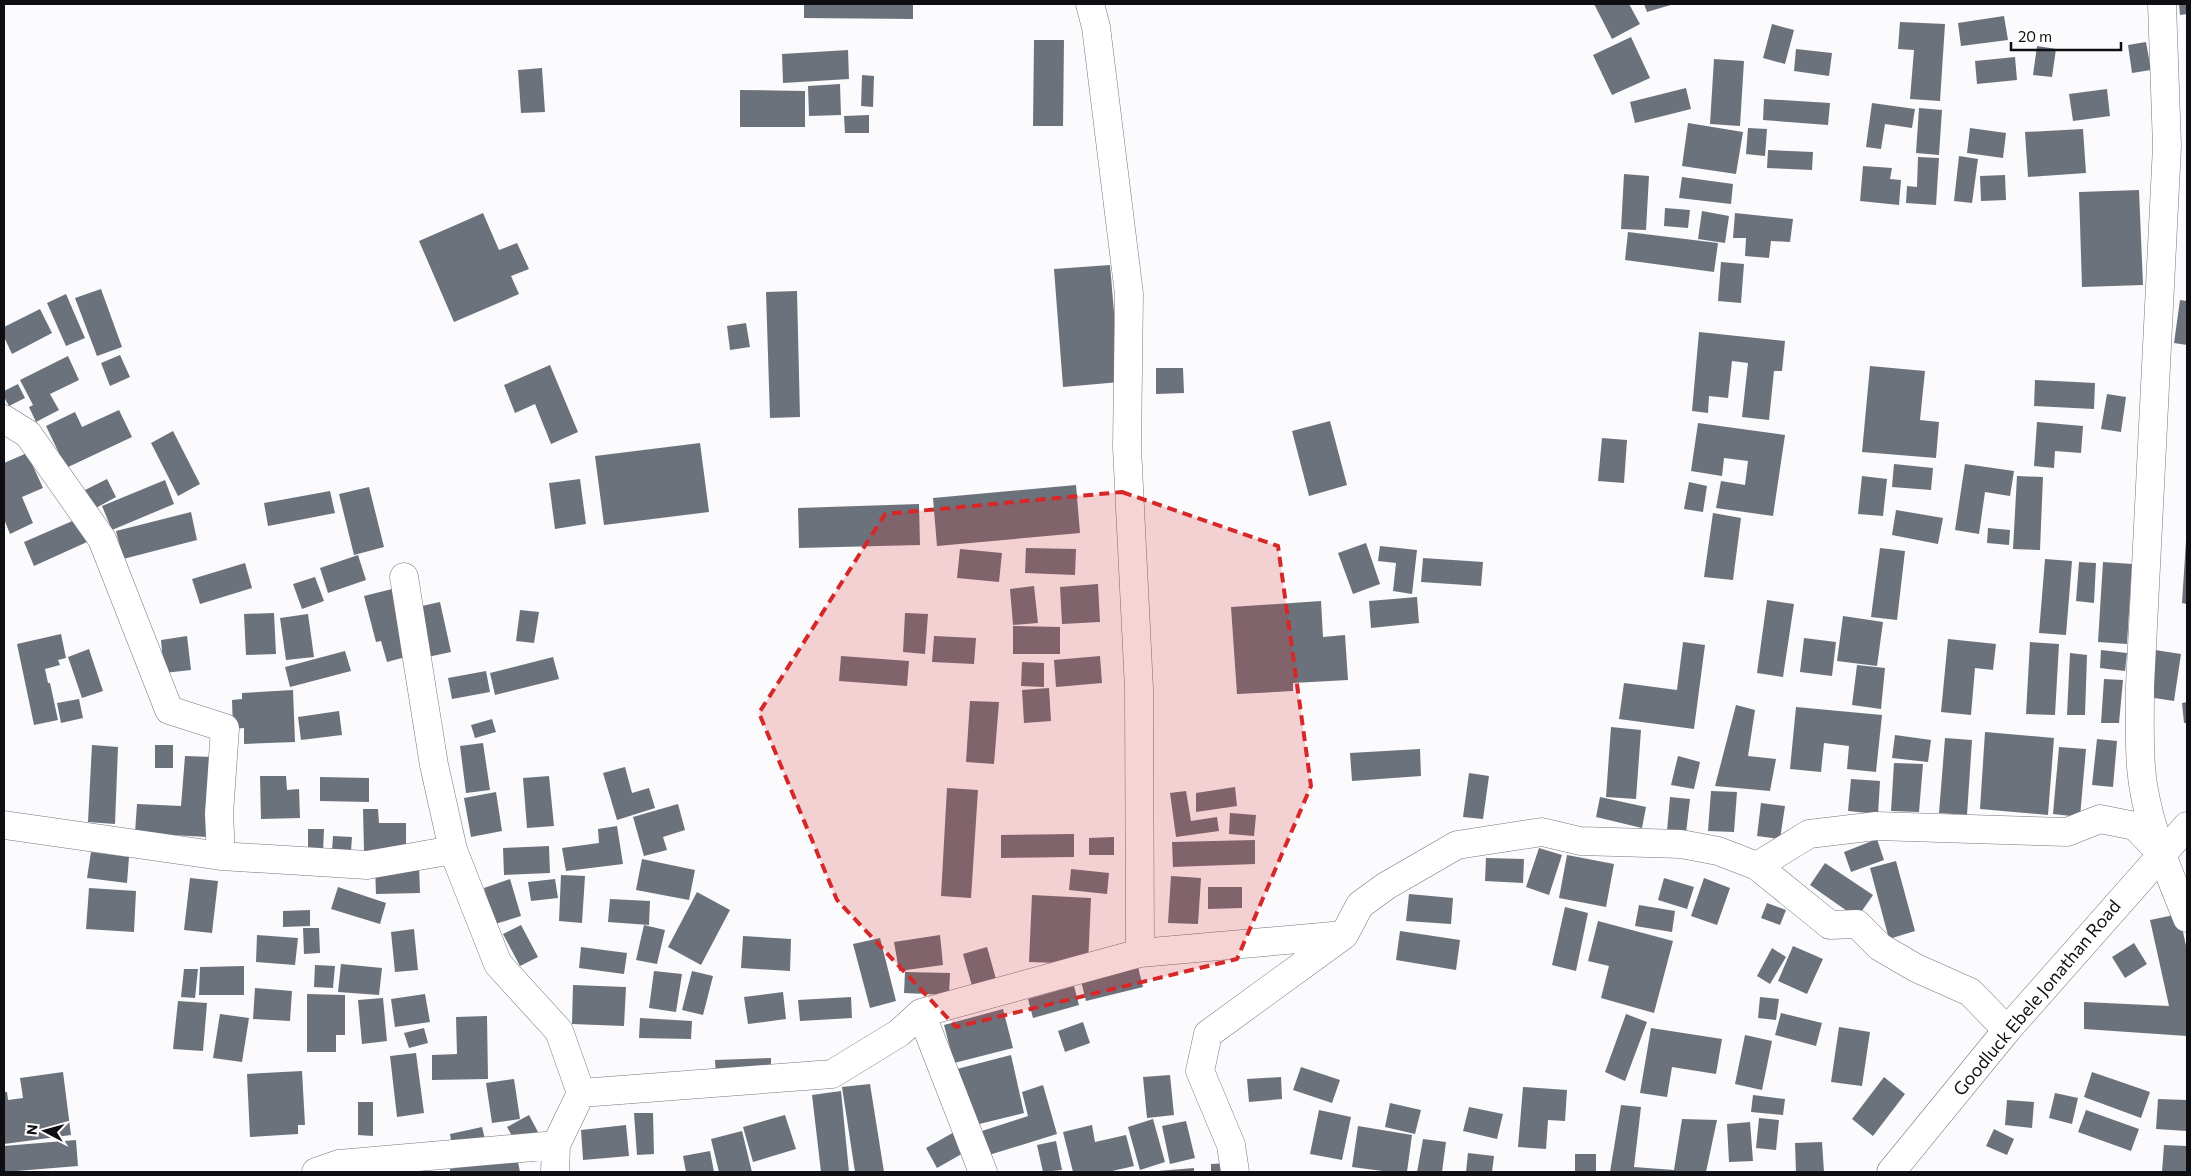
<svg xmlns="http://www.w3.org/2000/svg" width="2191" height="1176" font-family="Commissioner,sans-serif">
  <rect width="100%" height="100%" fill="#fbfafd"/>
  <!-- building -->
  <path fill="#6c727c" d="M804,4H913V19L804,18Z
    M1594,4H1629L1640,24L1612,39Z
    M1644,4H1674L1647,12Z
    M2179,4H2187V14L2180,15Z
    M2004,16L2008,40L1961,46L1958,23Z
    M1900,22L1945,24L1940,101L1910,99L1914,50L1898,49Z
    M1772,24L1794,30L1785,64L1763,58Z
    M1631,37L1650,78L1612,95L1593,55Z
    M1034,40H1064L1063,126H1033Z
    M2146,42L2151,70L2132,73L2128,45Z
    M2037,46L2056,49L2052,77L2033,75Z
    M1796,49L1832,53L1829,76L1794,71Z
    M848,50L849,79L783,83L782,54Z
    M2015,57L2017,80L1977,84L1975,61Z
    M1714,59L1744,61L1740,126L1710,124Z
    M542,68L545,112L521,113L518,70Z
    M862,75L874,76L873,107L861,106Z
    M840,84L841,115L809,116L808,86Z
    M1686,88L1691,109L1635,123L1630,102Z
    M2107,89L2110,116L2073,121L2069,94Z
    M740,90L805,91V127H740Z
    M1764,99L1830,103L1828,125L1763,120Z
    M1872,103L1915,109L1912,128L1885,124L1881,149L1866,147Z
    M1919,108L1942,110L1939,155L1916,153Z
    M869,115V133H845L844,116Z
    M1688,123L1743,132L1736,174L1682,166Z
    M1748,128L1767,129L1765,156L1746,154Z
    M1970,128L2006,133L2003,158L1967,153Z
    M2083,129L2086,173L2028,177L2025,132Z
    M1768,150L1813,152L1812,170L1767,168Z
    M1959,156L1978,159L1972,203L1954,201Z
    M1918,157L1939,158L1936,205L1906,203L1907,186L1917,187Z
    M1863,166L1892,168L1890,179L1901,180L1899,205L1860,201Z
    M1624,174L1649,176L1646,230L1621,229Z
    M2005,175L2006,200L1981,201L1980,176Z
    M1682,177L1733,184L1731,204L1679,198Z
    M2139,190L2143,285L2082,287L2079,192Z
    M1665,208L1690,210L1688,228L1664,226Z
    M1702,211L1729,216L1725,243L1698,239Z
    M483,213L499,250L517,243L529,269L511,276L519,294L454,322L419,241Z
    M1735,213L1793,219L1790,242L1771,241L1769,258L1745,256L1746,238H1733Z
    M1628,232L1718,243L1714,272L1625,260Z
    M1721,262L1744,264L1741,303L1718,301Z
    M1110,265L1120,382L1063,387L1054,269Z
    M101,289L122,347L97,356L75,298Z
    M797,291L800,417L770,418L766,292Z
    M66,294L85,338L66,346L47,303Z
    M2180,300L2187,301V345L2174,343Z
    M40,309L52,333L12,354L4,337V327Z
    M746,323L750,347L730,350L727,326Z
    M1699,332L1785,341L1782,371H1774L1769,420L1742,417L1748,363L1732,361L1728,398L1709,396L1708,413L1692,411Z
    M120,355L130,377L110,386L101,363Z
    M68,356L79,380L50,394L59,410L36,422L29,407L33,405L20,380Z
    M550,365L578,432L551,444L535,404L515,413L504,385Z
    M1870,366L1925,371L1920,420L1939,422L1936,458L1862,452Z
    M1156,368H1183L1184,393L1156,394Z
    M2035,380L2095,383L2094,409L2034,406Z
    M18,384L25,398L9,406L4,397V391Z
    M2107,394L2126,397L2121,432L2101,429Z
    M119,410L132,437L66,468L46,426L75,412L82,427Z
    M1330,421L1347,485L1309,496L1292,431Z
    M2037,422L2083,426L2081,453L2055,451L2054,468L2034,466Z
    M1698,423L1785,435L1773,516L1716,508L1721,481L1745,485L1748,461L1724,458L1722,476L1691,471Z
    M173,431L200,484L178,496L151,443Z
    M1602,438L1627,440L1624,483L1598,481Z
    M700,443L709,512L604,525L595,456Z
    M27,453L43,488L22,497L33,523L10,534L4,519V463Z
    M1894,464L1933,468L1931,490L1892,487Z
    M1965,464L2014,471L2010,496L1985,492L1979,534L1955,530Z
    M1862,476L1887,479L1883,516L1858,514Z
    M2017,476L2043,477L2040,550L2013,549Z
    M107,479L116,497L94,509L85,490Z
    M580,479L586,524L555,529L549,483Z
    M165,480L174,504L112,530L102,506Z
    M1689,482L1707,486L1703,512L1684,509Z
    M1076,485L1080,533L937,546L933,498Z
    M369,487L384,547L354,555L339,494Z
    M330,491L335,513L268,526L264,503Z
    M919,504L920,545L799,548L798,508Z
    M1896,510L1943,518L1938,544L1892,535Z
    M191,512L197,540L123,559L116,531Z
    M1713,513L1741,518L1733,580L1704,577Z
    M77,519L87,542L34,566L24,542Z
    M1988,528L2010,530L2009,545L1987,543Z
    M2186,541H2187V604L2182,603Z
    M1366,543L1380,584L1353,594L1338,553Z
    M1380,546L1417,550L1412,594L1393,591L1396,563L1378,561Z
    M1026,548L1076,549L1075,575L1025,573Z
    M1880,548L1905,551L1897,620L1871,617Z
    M960,549L1002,553L999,582L957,578Z
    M358,555L366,580L328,593L320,568Z
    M1423,558L1483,562L1481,586L1421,582Z
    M2045,559L2072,561L2066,635L2039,633Z
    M2079,562L2096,563L2094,603L2076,601Z
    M2103,562L2132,564L2127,644L2098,642Z
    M245,563L252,588L200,604L192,579Z
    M315,577L324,601L302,609L293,584Z
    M1098,584L1100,622L1062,624L1060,587Z
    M1034,586L1038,623L1013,625L1010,589Z
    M396,588L413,655L387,662L381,641L376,642L364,596Z
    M1417,597L1419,623L1371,628L1369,601Z
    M1767,600L1794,604L1783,677L1757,673Z
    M1321,601L1323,637L1345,635L1348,680L1293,683V691L1237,694L1231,607Z
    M440,602L451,652L423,658L413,608Z
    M520,610L539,612L534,643L516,641Z
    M274,613L276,654L246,655L244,614Z
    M905,613L928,614L925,654L903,652Z
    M308,614L314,657L286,660L280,618Z
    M1843,616L1883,622L1877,666L1837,661Z
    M1013,626L1060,627V654H1013Z
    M61,634L66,658L58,660L60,665L45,669L48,683H50L58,720L34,725L17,644Z
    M187,636L191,670L164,673L161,640Z
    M934,636L976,638L974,664L932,662Z
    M1804,638L1836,642L1832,676L1800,672Z
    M1948,639L1996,644L1993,670L1975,668L1971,715L1941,712Z
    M1683,642L1705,645L1694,729L1619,719L1624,683L1677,690Z
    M2030,642L2059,644L2055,715L2026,714Z
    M89,649L103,691L82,698L68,657Z
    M2101,650L2127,653L2125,671L2100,668Z
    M2155,650L2181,654L2174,701L2148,697Z
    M345,651L351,671L290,687L285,667Z
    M2070,653L2087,655L2085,715H2067Z
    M841,656L909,661L907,686L839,681Z
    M1100,656L1102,683L1056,687L1054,660Z
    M553,657L559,679L495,695L490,673Z
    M1022,662L1044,663V687L1021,686Z
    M1857,665L1885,668L1881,709L1852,705Z
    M486,671L490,692L452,699L448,678Z
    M2104,679L2123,680L2119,723H2101Z
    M1049,688L1051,721L1024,723L1022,690Z
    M293,690L295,742L244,744V728L233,729L232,700L242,699V693Z
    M79,699L83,718L61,723L57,703Z
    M970,701L999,702L994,764L966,762Z
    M2187,702V723H2184L2182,703Z
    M1736,705L1755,710L1748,756L1776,759L1770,791L1715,786Z
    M1796,707L1882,715L1876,772L1847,769L1849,746L1824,743L1821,772L1790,769Z
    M339,711L342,735L301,740L298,717Z
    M492,719L496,732L475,738L471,725Z
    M1611,727L1641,730L1636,799L1606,797Z
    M1985,732L2054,738L2048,815L1980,809Z
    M1895,735L1931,740L1928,762L1892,758Z
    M1945,738L1972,740L1967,815L1939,813Z
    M2097,739L2117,741L2113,787L2092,785Z
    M483,743L490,790L466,793L460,746Z
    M92,745L118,747L115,824L88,822Z
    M155,745H173V768H155Z
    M2059,747L2086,749L2080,817L2053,814Z
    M1420,749L1421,776L1352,781L1350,753Z
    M185,756L213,757L208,837L135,833L137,804L181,806Z
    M1678,756L1700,762L1694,789L1671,785Z
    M1894,763L1923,764L1919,812L1891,811Z
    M625,767L632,793L649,788L655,808L617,820L603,773Z
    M1469,773L1489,776L1483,819L1463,817Z
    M260,776H286L287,790L299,789L300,818L261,819Z
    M549,776L554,826L527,828L523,778Z
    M320,777L369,778V802L320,801Z
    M1851,779L1880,781L1878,814L1848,811Z
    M1235,787L1237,806L1196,812V793Z
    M947,788L978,790L971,898L941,896Z
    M1186,791L1191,821L1217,817L1219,831L1176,837L1170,793Z
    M1711,791L1737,792L1734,832L1708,831Z
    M496,792L502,831L471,837L464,798Z
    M1600,797L1646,807L1642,828L1596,817Z
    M1670,797L1690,799L1686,833L1667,831Z
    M1761,803L1785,806L1780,839L1757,836Z
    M678,804L685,830L663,837L667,850L644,856L633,817Z
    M363,809H378L379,823H406V850L364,851Z
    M1230,813L1256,815L1254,836L1229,834Z
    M617,826L623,864L566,871L562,848L599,843L598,829Z
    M308,829H324L323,853H308Z
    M1074,834V857L1001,858V835Z
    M333,836L352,837L351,851L332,850Z
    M1114,837V855H1089V838Z
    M1877,839L1884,860L1851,872L1844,852Z
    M1255,840V864L1173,867L1172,842Z
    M549,846L550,873L504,875L503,848Z
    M1539,848L1562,855L1549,895L1526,887Z
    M91,852L129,857L127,883L87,878Z
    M1567,855L1614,864L1606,907L1559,898Z
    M1486,858L1524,859L1523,883L1485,881Z
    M642,859L695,870L689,900L636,890Z
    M1896,861L1915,931L1889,939L1870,868Z
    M1825,863L1873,895L1857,918L1810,885Z
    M419,865L420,893L376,894L375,867Z
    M1071,869L1109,873L1107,894L1069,890Z
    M561,875L585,876L582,923L559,921Z
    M1171,876L1201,878L1198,924L1168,923Z
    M190,878L218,881L212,933L184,930Z
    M1664,878L1694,887L1687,909L1658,900Z
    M1704,878L1730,888L1717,925L1691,916Z
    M510,879L521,916L495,924L484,888Z
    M555,879L558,898L531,901L528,882Z
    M338,887L386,903L380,924L331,909Z
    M1208,887H1242V908L1208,909Z
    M89,888L136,891L134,932L86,929Z
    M697,892L730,910L701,965L668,947Z
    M1409,894L1453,898L1451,924L1406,921Z
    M1032,895L1091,898L1088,964L1029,962Z
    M610,899L650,901L649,925L608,922Z
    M1767,903L1786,910L1780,925L1761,918Z
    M1639,905L1675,911L1672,932L1635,926Z
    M1565,907L1588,913L1576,971L1552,965Z
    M310,910V926L283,927V911Z
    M2179,914L2187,950V1036L2084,1029V1002L2169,1006L2150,920Z
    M1598,921L1673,941L1654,1013L1601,998L1609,966L1588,961Z
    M521,925L538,957L520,966L503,934Z
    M644,925L665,930L657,964L636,960Z
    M303,928H319L320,953L304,954Z
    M414,929L418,970L395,972L391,932Z
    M1400,931L1460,940L1456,970L1396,960Z
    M257,935L298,938L295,965L256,962Z
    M940,935L943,965L899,971L894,942Z
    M743,936L791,939L790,971L741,968Z
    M880,938L896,1001L870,1008L853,944Z
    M2134,943L2147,964L2125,978L2112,957Z
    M1793,946L1823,959L1807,994L1778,981Z
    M581,947L627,953L624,974L579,968Z
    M987,947L996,979L972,986L963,954Z
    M1772,948L1786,957L1770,984L1757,976Z
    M341,964L382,968L379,995L338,992Z
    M315,965L335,966L333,988L314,987Z
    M244,966V995H199L200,967Z
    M1138,967L1143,987L1086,1001L1081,981Z
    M184,969H198L195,998L181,997Z
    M654,971L682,974L676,1012L649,1008Z
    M692,971L713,976L703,1015L682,1010Z
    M905,972L950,973L949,995L904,993Z
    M573,985L626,987L624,1026L572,1024Z
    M1074,986L1079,1005L1033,1018L1028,999Z
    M255,988L292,991L290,1021L253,1019Z
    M783,992L786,1019L748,1024L744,997Z
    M307,994L345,995V1035H336V1052H307Z
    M425,994L430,1022L395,1027L391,999Z
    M851,997L852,1018L800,1021L798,1000Z
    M1760,997L1779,999L1776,1020L1758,1018Z
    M383,998L387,1041L362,1044L358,1000Z
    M178,1001L207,1003L203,1051L173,1049Z
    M1003,1009L1013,1048L954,1063L944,1025Z
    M1781,1013L1822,1023L1816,1046L1775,1035Z
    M220,1014L249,1018L242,1062L213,1058Z
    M1626,1014L1647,1022L1625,1081L1605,1072Z
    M487,1016L488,1079L432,1080V1055L457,1054L456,1017Z
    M640,1018L692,1021L691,1039L639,1038Z
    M1083,1022L1090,1043L1065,1052L1058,1031Z
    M1839,1027L1870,1032L1862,1086L1831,1082Z
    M424,1028L428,1043L409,1048L404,1033Z
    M1651,1028L1722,1039L1716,1074L1672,1067L1667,1097L1640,1093Z
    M1745,1035L1772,1041L1762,1090L1735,1084Z
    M416,1053L424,1113L397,1117L390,1056Z
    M1011,1055L1024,1113L971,1126L957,1069Z
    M771,1058V1076L716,1077L715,1060Z
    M1301,1067L1340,1080L1332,1103L1293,1090Z
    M302,1071L305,1125H298V1134L250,1137L247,1074Z
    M63,1072L71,1135L4,1144V1092H7L8,1100L23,1098L20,1078Z
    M2092,1072L2150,1092L2141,1118L2084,1097Z
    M1170,1075L1174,1115L1147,1118L1143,1077Z
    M1281,1077L1282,1099L1249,1102L1247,1079Z
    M1884,1077L1905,1094L1873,1136L1852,1119Z
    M514,1079L520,1119L492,1123L486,1083Z
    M870,1084L884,1172H855L842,1087Z
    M1043,1085L1057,1134L989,1155L982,1131L1028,1116L1022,1092Z
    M1523,1087L1567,1090L1565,1121L1548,1120L1546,1149L1518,1147Z
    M841,1091L849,1172H821L812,1095Z
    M2055,1093L2078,1098L2072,1124L2049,1118Z
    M1753,1095L1785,1099L1783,1115L1751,1112Z
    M2158,1099L2187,1100V1131L2156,1129Z
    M2007,1100L2034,1102L2032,1128L2005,1125Z
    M358,1102H373V1136L358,1135Z
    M1390,1103L1421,1110L1415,1134L1385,1127Z
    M1621,1105L1641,1107L1634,1167L1674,1170L1682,1119L1717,1120L1706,1172H1610Z
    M1469,1107L1503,1114L1497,1139L1463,1131Z
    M1319,1110L1351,1117L1342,1160L1310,1154Z
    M2086,1110L2139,1129L2131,1151L2078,1132Z
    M634,1113H653L654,1154L637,1155Z
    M529,1115L538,1132L516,1143L507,1127Z
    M785,1115L796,1149L753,1162L743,1127Z
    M1759,1118L1779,1120L1776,1150L1756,1148Z
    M1153,1119L1165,1162L1140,1170L1128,1127Z
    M1186,1121L1195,1158L1170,1164L1162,1126Z
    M1750,1122L1753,1161L1729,1162L1727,1124Z
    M626,1125L629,1156L583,1160L581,1130Z
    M1092,1125L1095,1142L1126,1135L1134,1166L1108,1172H1073L1063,1132Z
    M1358,1126L1412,1135L1407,1172H1390L1352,1167Z
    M482,1127L485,1139L452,1146L450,1134Z
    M1994,1129L2014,1139L2007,1155L1986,1146Z
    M742,1131L752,1172H719L711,1139Z
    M956,1131L967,1151L937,1168L926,1148Z
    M1423,1139L1446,1142L1442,1172H1417Z
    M76,1140L78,1166L4,1172V1146Z
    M1056,1141L1062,1170L1043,1172L1037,1145Z
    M1822,1142L1824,1172H1796L1795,1143Z
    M2164,1145L2187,1146V1172H2162Z
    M710,1151L714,1172H686L683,1156Z
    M1468,1153L1494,1156L1492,1172H1466Z
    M1575,1154H1596V1172H1575Z
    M517,1157L520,1172H450V1169Z
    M1230,1163V1172H1211V1164Z
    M1194,1168V1172H1158V1171Z"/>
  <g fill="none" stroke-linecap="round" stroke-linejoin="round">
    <defs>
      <path id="street" d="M1090,4L1096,27L1129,294L1127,447L1139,689L1140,953
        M2162,4L2167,146L2140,686C2140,713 2139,741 2141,767C2145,820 2168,870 2187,918
        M4,419L28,434L102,539L169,710L225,728L219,814L221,856
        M404,577L434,765L453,850L498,964L559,1031L581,1093
        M4,825L221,856L367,865L453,850
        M1757,866L1830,925L1857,924L1880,947L1916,968L1970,992L2007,1030
        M921,1013L983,1172
        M316,1172L339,1164L556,1145
        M555,1172L556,1145L581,1093L832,1074L899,1033L921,1013L1140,953L1344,935
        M1235,1172L1231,1145L1200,1071L1208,1034L1344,935L1360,905L1386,886L1457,845L1542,832L1580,841L1681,844L1718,851L1757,866L1809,834L1876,826L2067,832L2100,819L2135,826L2161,853"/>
      <path id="secondary" d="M1891,1172L2007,1030L2187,826"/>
    </defs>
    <!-- street casing -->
    <use href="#street" stroke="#767581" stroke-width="29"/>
    <!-- secondary casing -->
    <use href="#secondary" stroke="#767581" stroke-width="29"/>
    <!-- street -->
    <use href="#street" stroke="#fff" stroke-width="28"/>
    <!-- secondary -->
    <use href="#secondary" stroke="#fff" stroke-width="28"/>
  </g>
  <!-- marked area -->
  <path fill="#d62828" fill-opacity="0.2" stroke="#d62828" stroke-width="4" stroke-dasharray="10 6" stroke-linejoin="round" d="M1122,492L1278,546L1311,786L1237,959L956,1027L837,900L759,713L885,514Z"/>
  <g text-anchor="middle" stroke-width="5" stroke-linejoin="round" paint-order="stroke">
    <!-- street labels -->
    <g font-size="18" fill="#0f0f13" stroke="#fff">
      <text transform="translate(2037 998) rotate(-50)" y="6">Goodluck Ebele Jonathan Road</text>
    </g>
  </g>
  <!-- border -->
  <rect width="2191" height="1176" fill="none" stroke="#0f0f13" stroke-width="10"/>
  <!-- north arrow -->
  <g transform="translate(45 1131) rotate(276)" stroke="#ffffff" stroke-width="4" paint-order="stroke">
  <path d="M0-4L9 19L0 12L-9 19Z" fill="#0f0f13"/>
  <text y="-8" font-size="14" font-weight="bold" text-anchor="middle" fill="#0f0f13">N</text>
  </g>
  <!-- scale -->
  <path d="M2011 42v8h110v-8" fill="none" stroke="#0f0f13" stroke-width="2.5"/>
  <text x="2018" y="42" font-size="15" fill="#0f0f13" stroke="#ffffff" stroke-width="4" paint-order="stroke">20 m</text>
</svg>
